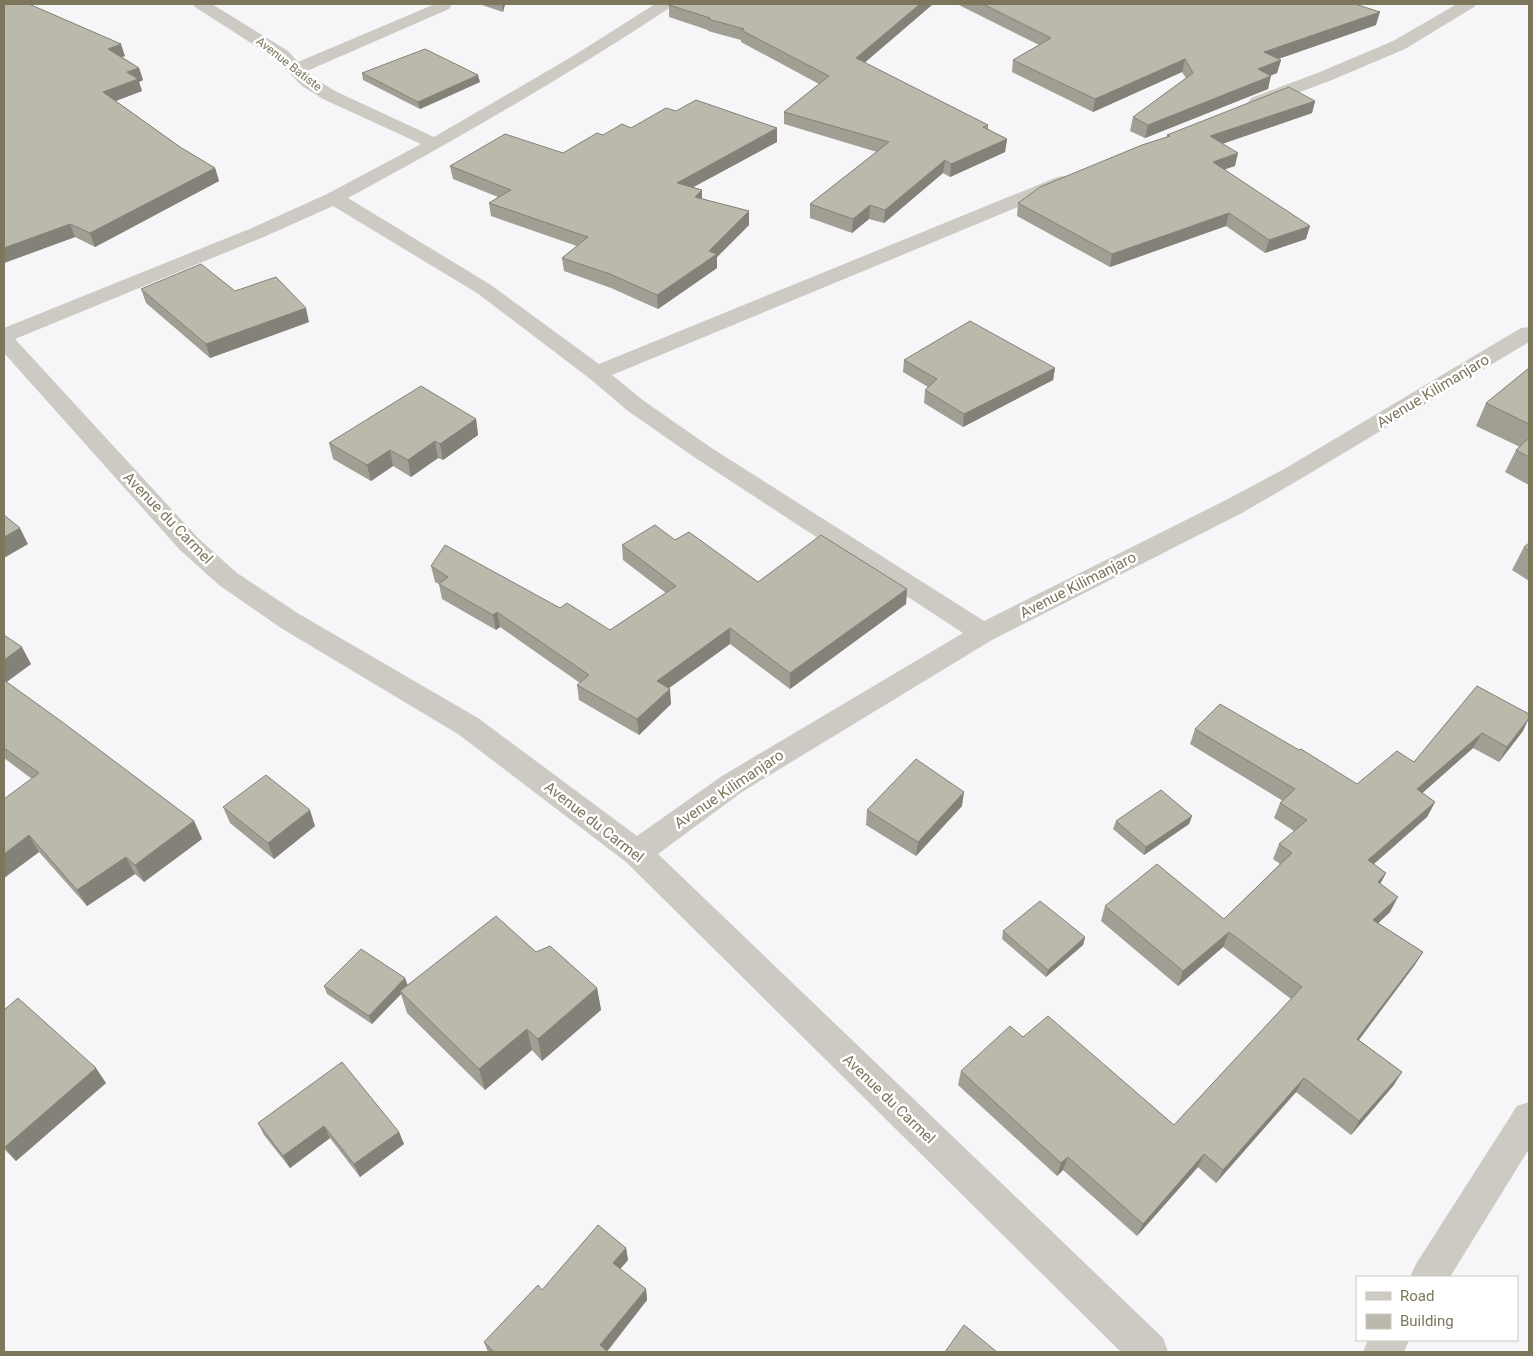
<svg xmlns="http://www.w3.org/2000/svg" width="1533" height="1356" font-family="Roboto,sans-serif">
  <rect width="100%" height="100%" fill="#f6f5f8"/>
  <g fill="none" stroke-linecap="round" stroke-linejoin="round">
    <!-- street -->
    <path fill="#cccac3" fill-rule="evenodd" d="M193,4H212L288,51L298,62L435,4H449L451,6L449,9L307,71L314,78L335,91L434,137L573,56L655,4H673L671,7C566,76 458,139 348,198L491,285L599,364L1055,178L1062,176L1069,178L1071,182L1069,186L612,375L644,401L713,449L984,621L1224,501L1286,468L1521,328L1529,327V342L1302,478L1242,513L992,640L742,792L658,854L1163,1338L1168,1352H1121L626,862L458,734L281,628L219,585L180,550L4,353V328L252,228L327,194L421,144L323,99L302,86L276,59L195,7ZM333,206L477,293L589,378L628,411L697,459L963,633L722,776L637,836L478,718L299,614L237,573L198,538L15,339L266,236Z
      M1457,4H1476L1474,7L1405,49L1332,80L1263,106L1257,107L1251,106L1248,102L1251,98L1320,72L1393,41Z
      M1529,1102V1149L1450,1277H1410L1416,1264L1517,1106Z
      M1368,1340H1409L1404,1352H1363Z"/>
  </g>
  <!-- wall -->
  <path fill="#a19e94" d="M4,4L125,56L122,57L139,68L143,80L139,82L142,91L116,101L180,147L215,168L219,181L95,247L75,237L4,263Z
    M479,4H505L503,12Z
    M671,4H933L864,63L988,125V129L1007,139L1005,152L950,177L943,173L884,223L869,219L852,233L810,218V204L877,152L784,124V112L819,84L741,42V40L708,31V30L669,17V5Z
    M957,4H1355L1376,25L1278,59L1281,60L1277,73L1270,76L1268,89L1145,138L1130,131L1133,117L1186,78L1182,72L1093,112L1012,72L1013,60L1039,45Z
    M362,73L480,82L420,109L363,80Z
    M1315,101L1312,113L1222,144L1235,166L1225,169L1306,239L1265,253L1226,226L1110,267L1017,216L1018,203L1167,137V135Z
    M676,111L777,142L693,187L702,190V199L749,211V225L717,257V268L658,309L611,288L564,271L562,258L577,246L491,216L489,203L498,197L453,179L450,166L563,153L603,135L631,128Z
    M141,289L235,291L309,322L210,358L146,303Z
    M904,360L1055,368L1053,380L963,427L924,403L925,390L928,387L903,372Z
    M1529,368V485L1505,472L1516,450L1520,447L1476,426L1486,403Z
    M476,419L478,435L443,460L438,458L411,477L393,466L371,481L333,459L329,443Z
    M675,540L758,582L907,589L906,604L790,689L730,644L669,688L671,704L639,735L579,700L577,685L580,683L500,627L496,630L442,599L439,584L435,582L431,566L560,608L610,630L666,593L623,560L622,545Z
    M1529,543V581L1512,570L1524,547Z
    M4,635L31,664L6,682L194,821L202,839L144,882L135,874L87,906L39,852L4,878L32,779L4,758Z
    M1477,686L1523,731L1499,762L1473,748L1422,793L1435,802L1427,817L1374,864L1386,873L1380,884L1390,912L1378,923L1423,952L1414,966L1359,1040L1402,1072L1393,1086L1351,1135L1296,1092L1216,1183L1198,1167L1137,1236L1063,1170L1057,1176L958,1085L961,1071L1023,1037L1174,1125L1291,999L1223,947L1178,986L1101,921L1105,906L1224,919L1280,864L1273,859L1279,844L1294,831L1274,818L1280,803L1283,801L1190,744L1195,729L1357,784L1414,762Z
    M962,806L916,856L866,825L867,810Z
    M223,807L315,826L274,859L230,823Z
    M1192,816L1189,824L1144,855L1113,829L1116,821Z
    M1003,931L1085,937L1083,945L1046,977L1002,939Z
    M536,952L597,988L601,1010L542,1061L532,1050L485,1090L407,1013L401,994L372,1024L327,994L324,986L405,978L407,985Z
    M4,1010L106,1083L16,1161L4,1149Z
    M258,1123L399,1132L404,1144L360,1177L330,1138L290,1168L264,1135Z
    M626,1248L628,1260L620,1269L646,1289L647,1300L607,1352H608H488L484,1342L542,1290Z"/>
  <!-- shaded-wall -->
  <path fill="#838178" d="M502,4H505L503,12Z
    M920,4H933L855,71L856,58Z
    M1380,12L1376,25L1261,65L1264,52Z
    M121,44L125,56L112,61L108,49Z
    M1185,59L1182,72L1093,112L1095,99Z
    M1281,60L1277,73L1255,82L1258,69Z
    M139,68L143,80L139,82L142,91L107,104L103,92L127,72Z
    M478,75L480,82L420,109L418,102Z
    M1271,76L1268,89L1145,138L1148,125Z
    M1315,101L1312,113L1207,149L1210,136Z
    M777,128V142L677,196V183Z
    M1007,139L1005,152L950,177L951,164Z
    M1238,153L1235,166L1210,174L1213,162Z
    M945,160L943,173L884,223L885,210Z
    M215,168L219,181L95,247L90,233Z
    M702,190V203L695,197Z
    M870,205L869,219L852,233L853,219Z
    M749,211V225L717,257V268L658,309L657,295L709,251Z
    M1229,213L1226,226L1110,267L1112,254Z
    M70,224L75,237L4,263V248Z
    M1310,226L1306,239L1265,253L1269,240Z
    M306,308L309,322L210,358L206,344Z
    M1055,368L1053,380L963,427L964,414Z
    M476,419L478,435L443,460L440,444Z
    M435,441L438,458L411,477L408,460Z
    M390,450L393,466L371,481L367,465Z
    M20,528L28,544L4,558V537Z
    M907,589L906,604L790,689V673Z
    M497,612L500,627L496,630L493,615Z
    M730,628V644L658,696L657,681Z
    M22,647L31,664L4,684V660Z
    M670,689L671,704L639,735L637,719Z
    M1529,718L1523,731L1499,762L1507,747Z
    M1482,733L1473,748L1409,805L1417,789Z
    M964,792L962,806L916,856L918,842Z
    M1435,802L1427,817L1361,875L1368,860Z
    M310,810L315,826L274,859L268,843Z
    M1192,816L1189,824L1144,855L1146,847Z
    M194,821L202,839L144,882L135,865Z
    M29,835L39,852L4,878V854Z
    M126,857L135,874L87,906L77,890Z
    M1386,873L1378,888V882Z
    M1398,897L1390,912L1366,935L1373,920Z
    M1229,932L1223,947L1178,986L1183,971Z
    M1085,937L1083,945L1046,977L1048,970Z
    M1423,952L1414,966L1349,1053L1357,1039Z
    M405,978L408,986L400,991L401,994L372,1024L369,1016Z
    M597,988L601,1010L542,1061L538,1039Z
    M527,1029L532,1050L485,1090L479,1069Z
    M96,1068L106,1083L16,1161L5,1147Z
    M1402,1072L1393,1086L1351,1135L1359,1121Z
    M1304,1078L1296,1092L1216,1183L1223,1170Z
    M324,1126L330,1138L290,1168L283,1156Z
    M399,1132L404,1144L360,1177L354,1164Z
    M1204,1154L1198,1167L1137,1236L1143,1224Z
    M1068,1157L1063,1170L1057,1176L1061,1163Z
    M626,1248L628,1260L615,1275L613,1263Z
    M646,1289L647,1300L606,1352L600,1345Z"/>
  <!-- building -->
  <path fill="#bbb8ac" stroke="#838178" d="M4,4H29L121,44L108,49L139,68L127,72L138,79L103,92L180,147L215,168L90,233L70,224L4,248Z
    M671,4H920L856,58L988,125L983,127L1007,139L951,164L945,160L885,210L870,205L853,219L810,204L889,142L784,112L829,76L741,30L744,29L708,19L710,18L669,5Z
    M983,4H1355L1380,12L1264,52L1281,60L1258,69L1271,76L1148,125L1133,117L1193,73L1185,59L1095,99L1013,60L1051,38Z
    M425,49L478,75L418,102L362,73Z
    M1289,87L1315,101L1210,136L1238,153L1213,162L1310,226L1269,240L1229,213L1112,254L1018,203L1040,187L1142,145L1170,136L1167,135Z
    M696,100L777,128L677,183L702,190L695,197L749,211L709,251L717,254L657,295L610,274L562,258L588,237L489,203L511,190L450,166L505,134L563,153L597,133L603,135L622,124L631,128L666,108L676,111Z
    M201,264L235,291L276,277L306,308L206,344L141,289Z
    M970,321L1055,368L964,414L925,390L937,379L904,360Z
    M1529,368V424L1486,403Z
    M421,386L476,419L440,444L435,441L408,460L390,450L367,465L329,443Z
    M1529,438V457L1516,450Z
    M4,515L20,528L4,537Z
    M655,525L675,540L689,532L758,582L821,535L907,589L790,673L730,628L657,681L670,689L637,719L577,685L589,675L497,612L493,615L439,584L448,577L431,566L445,545L560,608L567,603L610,630L676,586L622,545Z
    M1529,543V551L1524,547Z
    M4,635L22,647L4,660Z
    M4,680L65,724L194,821L135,865L126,857L77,890L29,835L4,854V799L39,773L4,748Z
    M1477,686L1529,714V718L1507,747L1482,733L1417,789L1435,802L1368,860L1386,873L1378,882L1398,897L1373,920L1423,952L1357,1039L1402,1072L1359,1121L1304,1078L1223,1170L1204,1154L1143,1224L1068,1157L1061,1163L961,1071L1010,1026L1023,1037L1048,1016L1174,1125L1302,987L1229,932L1183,971L1105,906L1157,864L1224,919L1292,853L1279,844L1307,820L1280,803L1295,789L1195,729L1220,704L1299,750L1301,749L1357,784L1397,751L1414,762Z
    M916,759L964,792L918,842L867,810Z
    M266,775L310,810L268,843L223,807Z
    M1161,790L1192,816L1146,847L1116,821Z
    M1040,901L1085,937L1048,970L1003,931Z
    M496,916L536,952L550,946L597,988L538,1039L527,1029L479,1069L400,991Z
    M361,949L405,978L369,1016L324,986Z
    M18,998L96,1068L5,1147L4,1146V1010Z
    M342,1062L399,1132L354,1164L324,1126L283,1156L258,1123Z
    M598,1225L626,1248L613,1263L646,1289L600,1345L608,1352H494L484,1342L538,1285L542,1290Z
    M964,1325L997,1352H945Z"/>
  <g text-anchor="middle" stroke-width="5" stroke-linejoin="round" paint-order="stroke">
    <!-- far-street labels -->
    <g font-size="12" fill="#7c765d" stroke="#fff">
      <text transform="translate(289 64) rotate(38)" y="4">Avenue Batiste</text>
    </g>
    <!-- street labels -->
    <g font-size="15" fill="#7c765d" stroke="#fff">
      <text transform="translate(1433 391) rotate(-31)" y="5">Avenue Kilimanjaro</text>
      <text transform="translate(168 518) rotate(46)" y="5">Avenue du Carmel</text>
      <text transform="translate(1078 585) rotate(-27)" y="5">Avenue Kilimanjaro</text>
      <text transform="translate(729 789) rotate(-34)" y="5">Avenue Kilimanjaro</text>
      <text transform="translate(594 822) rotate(38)" y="5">Avenue du Carmel</text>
      <text transform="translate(889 1099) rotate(44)" y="5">Avenue du Carmel</text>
    </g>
  </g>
  <!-- border -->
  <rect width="1533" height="1356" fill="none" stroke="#7c765d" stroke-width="10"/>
  <!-- legend -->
  <rect x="1356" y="1276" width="162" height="65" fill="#ffffff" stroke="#cbc8be"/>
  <rect x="1366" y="1292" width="25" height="8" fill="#cccac3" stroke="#cbc8be"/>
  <text x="1400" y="1301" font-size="15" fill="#7c765d">Road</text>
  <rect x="1366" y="1314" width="25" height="15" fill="#bbb8ac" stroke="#cbc8be"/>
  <text x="1400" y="1326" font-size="15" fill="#7c765d">Building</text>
</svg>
